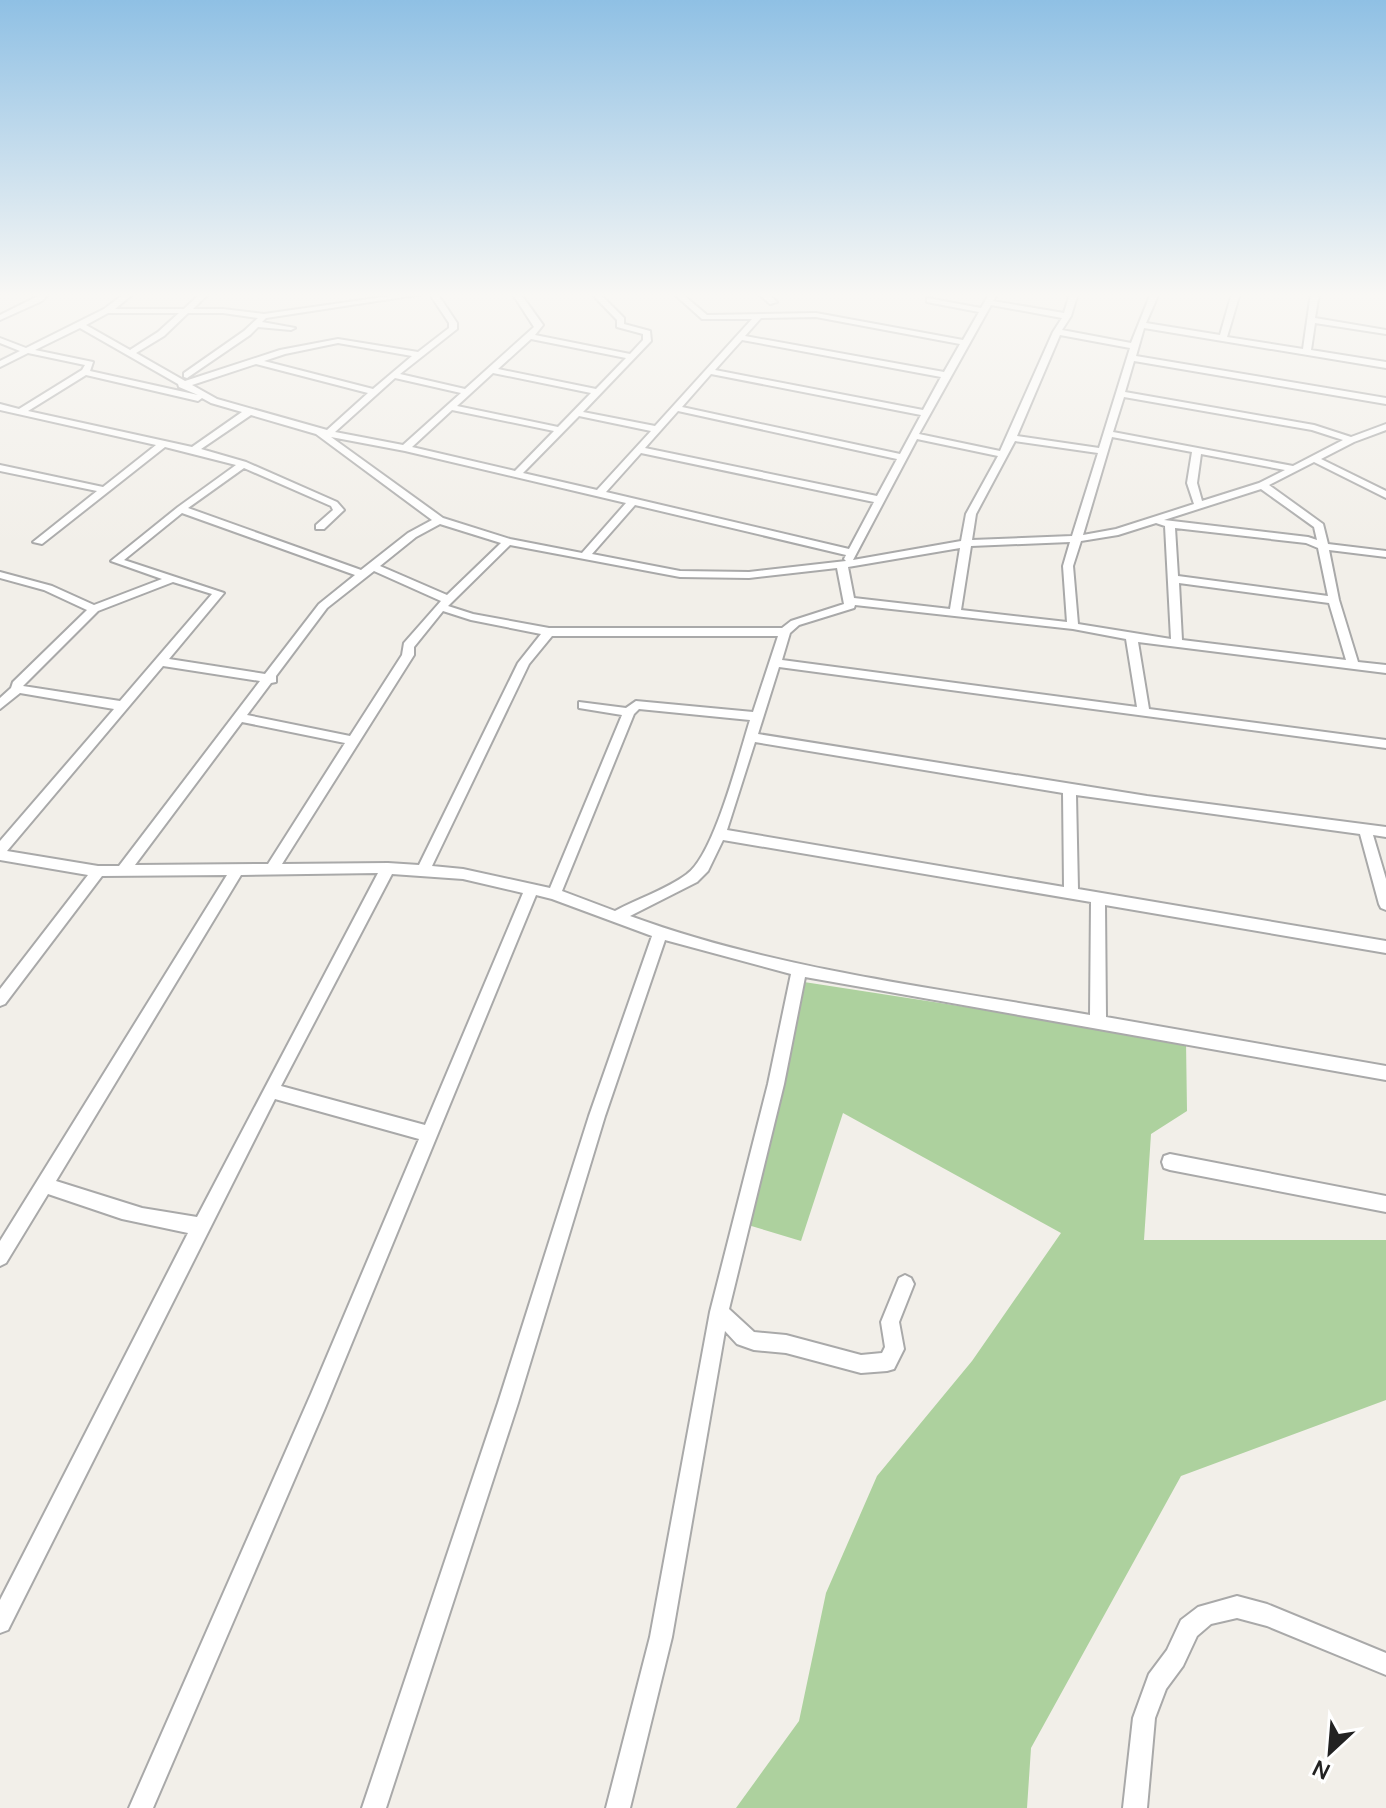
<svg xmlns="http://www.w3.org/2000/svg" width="1386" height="1808" font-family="Manrope,sans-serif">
  <rect width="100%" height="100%" fill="#f2efe9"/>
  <!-- forest -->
  <path fill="#add19e" d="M804,982L1186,1041L1187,1111L1151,1134L1144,1240H1386V1400L1181,1476L1031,1748L1027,1808H736L799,1721L826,1593L877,1476L972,1361L1061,1233L843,1113L801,1241L748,1225Z"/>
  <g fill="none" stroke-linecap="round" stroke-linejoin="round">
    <defs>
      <path id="minor" d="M41,293H49L42,301L0,320V315L36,297Z
        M125,293H134L115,309H184L201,293H209L193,309H223L264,314L411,293H437L457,323V329L400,374L465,389L534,327L512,293H520L543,325L535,335L630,354L643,340V334L617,327V320L591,293H599L624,318V324L650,331L651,341L583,412L655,426L752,319H702L673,293H681L707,315L816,313L963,340L979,312L927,302V298L981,308L990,293H998L993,301L1064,313L1070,293H1078L1071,316L1062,330L1131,343L1151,293H1159L1146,323L1220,335L1232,293H1240L1227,337L1303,349L1311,293H1319L1315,318L1386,330V334L1315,323L1311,350L1386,362V368L1144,328L1136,356L1386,398V404L1134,361L1125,392L1314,425L1351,437L1386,424V430L1354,442L1321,459L1386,491V498L1314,462L1269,485L1323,524L1328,544L1386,551V557L1329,550L1339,600L1358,662L1386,665V673L1138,642L1149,709L1386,740V748L779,667L758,734L1147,796L1386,827V837L1373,835L1386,879V910L1381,908L1379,904L1360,834L1076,795L1078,889L1386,941V953L1105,905L1106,1017L1386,1066V1080L805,977L784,1084L729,1309L754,1332L786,1335L861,1355L882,1353L885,1347L881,1322L899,1278L905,1275L911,1278L914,1284L899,1322L904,1349L894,1369L887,1371L861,1373L786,1353L754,1350L737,1344L725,1331L672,1637L630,1808H606L650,1637L710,1312L768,1084L791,974L665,940L605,1116L518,1403L386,1808H362L498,1403L589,1116L652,936L552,899L536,895L325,1408L153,1808H129L311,1394L419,1139L275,1099L8,1630L0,1633V1600L188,1233L122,1219L48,1194L6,1263L0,1266V1241L227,875L102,876L5,1004L0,1006V989L88,875L0,860V841L114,709L20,693L0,709V698L11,688L13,682L87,610L44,590L0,578V572L52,586L94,605L162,579L111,561L178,507L236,465L165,447L42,544L33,542L97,491L0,471V465L103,487L156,445L0,410V404L19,409L82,370L85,365L28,353L0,367V361L20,351L0,343V338L26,348L104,309ZM429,293L449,323V328L418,352L338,339L280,350L185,381L136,353L164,336L188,313H223L258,318L244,331L184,373V377L187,378L250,335L258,327L291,330L295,328L262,322L266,318ZM991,305L1062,318L1053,332L1000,451L919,434ZM108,313H179L158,332L130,350L86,325ZM816,317L960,344L944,372L745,336L761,318ZM80,328L178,384L179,387L198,395L90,371L93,362L35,350ZM1060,335L1130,348L1099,448L1017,436ZM531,339L626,358L596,389L498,369ZM742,340L941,377L923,410L715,370ZM338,343L412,356L373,389L264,361L285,354ZM256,364L368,393L327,430L217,399L192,385ZM493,373L591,393L558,427L457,406ZM711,374L921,415L900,454L682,407ZM86,375L198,401L202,398L211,403L242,412L192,447L28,411ZM395,378L461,393L403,445L335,432ZM1124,397L1312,430L1343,440L1293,466L1113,432ZM452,410L554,431L515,471L412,447ZM678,411L897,459L877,496L645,448ZM251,415L316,434L432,520L408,533L361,570L188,508L244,468L331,506L333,510L316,525V529H324L344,510L337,502L246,462L201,449ZM579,416L651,431L597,490L523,473ZM331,437L405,451L626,503L582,553L510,539L443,518ZM1112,437L1192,452L1187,483L1194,504L1116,529L1083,535ZM917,439L998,456L966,514L961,541L853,560ZM1015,441L1098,453L1072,536L972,540L976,514ZM641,453L874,502L849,549L606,492ZM1201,454L1285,470L1259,483L1202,501L1197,483ZM1261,489L1314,527L1317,540L1308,537L1164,520ZM635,505L846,555L844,559L846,561L749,572L680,571L592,554ZM182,513L355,575L319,604L265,674L169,659L224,593L124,560ZM1156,523L1165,526L1171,639L1078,624L1073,566L1081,541L1118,535ZM440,524L501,543L447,595L380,566L416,537ZM1175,528L1306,543L1318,548L1328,596L1178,576ZM1070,542L1063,566L1067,622L961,610L971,546ZM510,545L680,577L749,578L837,568L844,604L791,621L782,628H549L473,614L448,606ZM960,548L950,609L854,598L848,567ZM374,571L441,601L404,643L402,655L350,736L247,715L271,683L276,682V676L327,608ZM173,582L212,594L120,701L23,686L98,611ZM1179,583L1329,603L1346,660L1182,640ZM855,605L1073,629L1126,639L1137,707L782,660L790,633L799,625L854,608ZM443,611L471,620L541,634L518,663L419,865L388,863L282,864L414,655V647ZM552,636H778L753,712L636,701L626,708L579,702V708L622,715L550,888L463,869L432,866L529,664ZM163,666L260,681L119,866H98L7,851ZM639,709L750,720C739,755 714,855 687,874C667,889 637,899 615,911L562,891L634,714ZM242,722L345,743L268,864L135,865ZM755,742L1063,793L1064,887L727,830ZM723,840L1091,902L1090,1015C937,988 777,970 630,916L697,882L708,871ZM378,873L197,1217L142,1208L56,1181L241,875ZM392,874L463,879L523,893L425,1125L281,1086Z
        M758,293H767L777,302L770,304Z
        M1170,1154L1386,1196V1212L1170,1170L1164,1168L1162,1162L1164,1156Z
        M1237,1596L1267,1604L1386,1653V1675L1267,1626L1237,1618L1211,1624L1197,1636L1183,1666L1166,1689L1155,1718L1147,1808H1123L1133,1718L1149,1674L1167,1650L1181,1620L1198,1607Z"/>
    </defs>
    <!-- minor casing -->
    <use href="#minor" stroke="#a9a9a9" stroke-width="4"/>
    <!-- minor -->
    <use href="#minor" fill="#fff" fill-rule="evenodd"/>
  </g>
  <!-- sky -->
  <linearGradient id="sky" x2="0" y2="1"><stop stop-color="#8fc0e4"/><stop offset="0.54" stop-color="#f9f8f5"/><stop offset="1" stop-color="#f9f8f5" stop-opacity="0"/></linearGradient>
  <rect width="1386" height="546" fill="url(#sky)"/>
  <!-- north arrow -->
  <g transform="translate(1330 1752) rotate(206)" stroke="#ffffff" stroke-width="6" paint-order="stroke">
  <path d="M0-6L14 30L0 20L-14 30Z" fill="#222222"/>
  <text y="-12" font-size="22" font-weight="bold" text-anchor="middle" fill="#222222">N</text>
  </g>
</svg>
